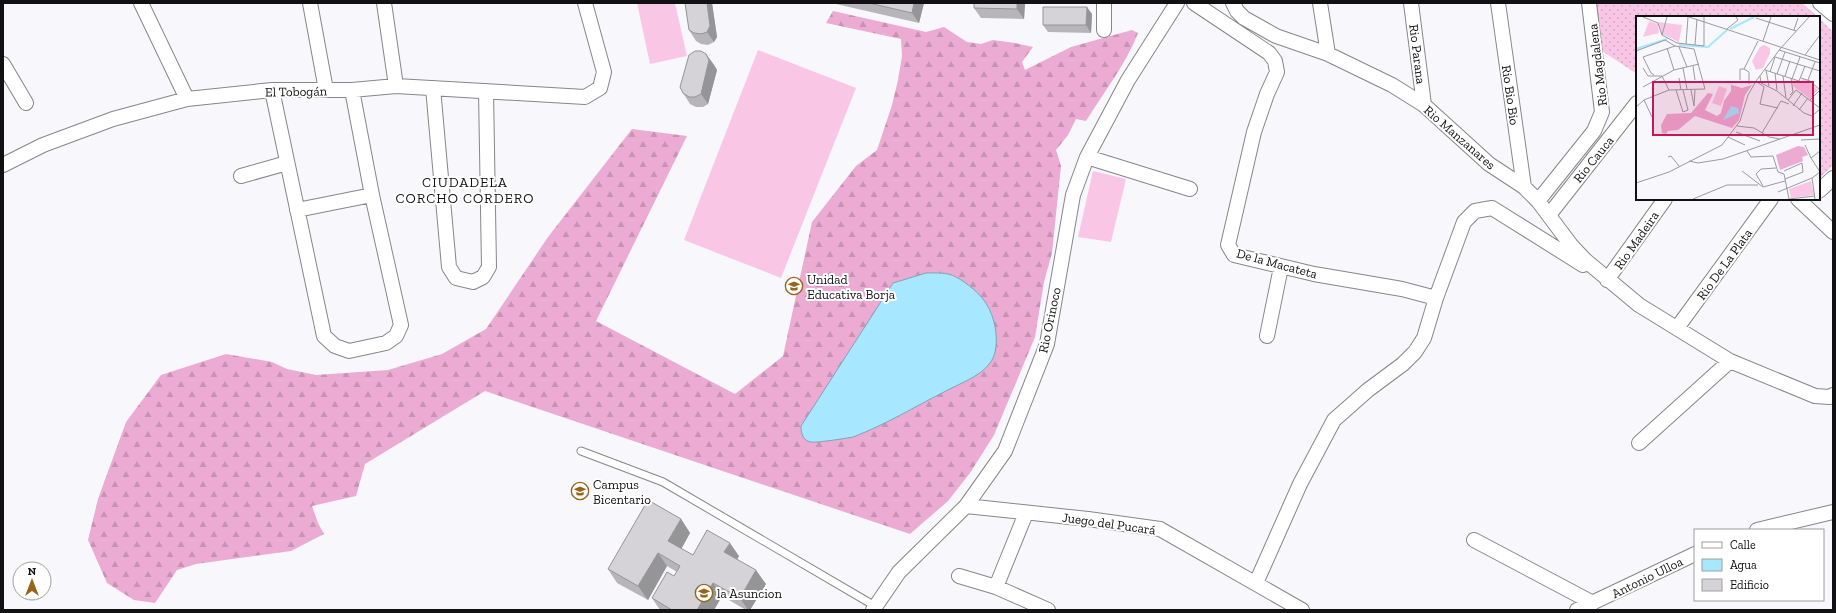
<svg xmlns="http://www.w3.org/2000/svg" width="1836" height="613" font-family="'Zilla Slab',serif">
  <defs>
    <pattern id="grass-dots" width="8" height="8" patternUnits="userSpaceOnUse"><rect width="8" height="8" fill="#f9c7e5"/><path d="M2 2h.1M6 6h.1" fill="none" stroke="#d4aac4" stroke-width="1.8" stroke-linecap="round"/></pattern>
    <pattern id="forest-firs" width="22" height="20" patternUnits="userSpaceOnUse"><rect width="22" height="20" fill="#ebabd2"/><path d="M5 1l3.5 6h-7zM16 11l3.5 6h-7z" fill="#c892b3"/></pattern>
  </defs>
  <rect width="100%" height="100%" fill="#f7f7fc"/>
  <!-- grass -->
  <path fill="url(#grass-dots)" d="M1594,3H1802L1818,17H1637V74L1602,51Z
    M1819,18L1833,32V165L1819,179Z"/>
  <!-- forest -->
  <path fill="url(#forest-firs)" d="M833,11L926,32L944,27L967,42L981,44L993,40L1015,43L1033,47L1022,62L1025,70L1071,47L1132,30L1138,33C1126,64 1104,92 1086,121L1076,119L1068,135L1056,150L1061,166L1052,253L1044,282L1035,337L994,435L970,473L948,501L910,534L485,391L365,464L356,496L312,506L318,523L324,534L291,551L196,564L177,570L155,603L134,600L107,583L88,540L98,499L126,422L161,375L226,354L272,362L287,369L316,375L388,370L442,354L486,329L548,237L632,129L687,136L596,321L735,394L783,356L812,222L856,166L877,150L892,105L898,80L902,56L901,39L826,23Z"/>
  <!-- pitch -->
  <path fill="#f9c7e5" d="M637,3H675L687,56L650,64Z
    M758,50L856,88L781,278L684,240Z
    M1093,171L1126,179L1111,242L1078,237Z"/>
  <!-- water -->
  <path fill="#a7e7ff" stroke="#7aa7b8" d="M926,273C936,273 947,272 956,277C967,283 981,294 987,305C996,319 1001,349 990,363C980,377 958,384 944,392C914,407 885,425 853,437C848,438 817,443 811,442C803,441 801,433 801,426L893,283Z"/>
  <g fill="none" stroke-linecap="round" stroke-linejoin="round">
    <defs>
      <path id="service" d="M581,451L663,482L875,606"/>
      <path id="minor" d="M141,3L187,99
        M310,3L326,90
        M384,3L396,86
        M1104,3V30
        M1194,3L1269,53L1275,61L1277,72L1267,94L1254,132L1228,245L1234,255L1314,274L1402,289L1436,298
        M1233,3L1237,11L1244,18L1276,36L1328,54L1392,85L1424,105L1489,164L1524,187L1538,201L1571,245L1585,260L1639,305L1730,361L1815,396L1830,397L1833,395
        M1320,3L1328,54
        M1411,3L1424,105
        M1498,3L1524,187
        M1820,3L1833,14
        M3,64L26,103
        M433,88L449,267L456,278L473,282L483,277L489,267L486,91
        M272,90L324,336L335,346L349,351L386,343L396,336L401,325L372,195L352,90
        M1087,157L1190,189
        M3,165L43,145L113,119L187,99L272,90H352L396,86L585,97L600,88L604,72L585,3
        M241,176L287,163
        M1819,191L1833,178
        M1798,199L1833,232
        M1538,201L1594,131L1602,112L1589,3
        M297,210L372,195
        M1549,215L1637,103
        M1607,280L1665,199
        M1677,328L1771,199
        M1267,336L1281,267
        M1639,443L1730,361
        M966,506L1088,519L1160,529L1302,610
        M1757,530L1833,512
        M1474,540L1593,603
        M959,576L996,587L1048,610
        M1256,583L1300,484L1334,420L1368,390L1403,364L1415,352L1424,338L1436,298L1464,222L1475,211L1492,208L1583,265
        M996,587L1026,513
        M873,610L899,572L966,506L1005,451L1047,344L1073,195L1087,157L1128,80L1177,3
        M1577,610L1695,554"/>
    </defs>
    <!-- service casing -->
    <use href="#service" stroke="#86868b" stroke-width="9"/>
    <!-- minor casing -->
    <use href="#minor" stroke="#86868b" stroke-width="16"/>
    <!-- service -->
    <use href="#service" stroke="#fff" stroke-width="7"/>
    <!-- minor -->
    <use href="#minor" stroke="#fff" stroke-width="14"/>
  </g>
  <!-- wall -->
  <path fill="#b7b5b9" d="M685,3H712L717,37L714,42L708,45L701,44L696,41L689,30Z
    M835,3H924L919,23L836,4Z
    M1025,3L1024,19L981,18L974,8Z
    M1092,14L1091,33L1048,32L1043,25Z
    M706,54L714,65L717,70L708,104L703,107H696L690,104L683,93Z
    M681,519L690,533L681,549L693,555L739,556L737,559L766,584L750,610H746L722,596L714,610H660L652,598L674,576L677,572L667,566L648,600L617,583L608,569Z"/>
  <!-- shaded-wall -->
  <path fill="#959496" d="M707,3H712L717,37L714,42L707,32Z
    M914,3H924L919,23L912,13Z
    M1017,3H1025L1024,19L1017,9Z
    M1087,7L1092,14L1091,33L1086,25Z
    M706,54L714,65L717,70L708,104L701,94Z
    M681,519L690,533L678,555L668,541Z
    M730,543L739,556L734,565L724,552Z
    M658,553L667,566L648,600L638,586Z
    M756,570L766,584L750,610H748L740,598Z
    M713,583L722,596L714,610H697Z"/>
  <!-- building -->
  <path fill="#d5d3d7" stroke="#959496" d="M685,3H707L710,26L707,32L701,34L694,33L689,30Z
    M869,3H914L912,13Z
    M974,3H1017V9L974,8Z
    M1043,7H1087L1086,25H1043Z
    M695,51H701L706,54L709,60L701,94L695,97H689L683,93L680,87L689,55Z
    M648,500L681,519L668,541L693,555L707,530L730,543L724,552L756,570L740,598L713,583L697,610H672L652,598L667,572L674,576L680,566L658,553L638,586L608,569Z"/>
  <!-- icons -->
  <defs>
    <symbol id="school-ring" viewBox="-11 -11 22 22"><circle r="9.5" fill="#fff" stroke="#976419" stroke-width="1.5"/><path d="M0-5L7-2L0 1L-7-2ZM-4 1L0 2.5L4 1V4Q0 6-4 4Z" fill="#976419"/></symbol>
    <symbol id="university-ring" viewBox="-11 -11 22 22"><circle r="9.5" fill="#fff" stroke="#976419" stroke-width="1.5"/><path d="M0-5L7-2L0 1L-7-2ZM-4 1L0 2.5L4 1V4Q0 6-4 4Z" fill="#976419"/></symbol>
  </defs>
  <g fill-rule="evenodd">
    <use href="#school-ring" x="784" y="276" width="20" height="20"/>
    <use href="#university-ring" x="570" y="481" width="20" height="20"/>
    <use href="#school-ring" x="694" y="583" width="20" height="20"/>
  </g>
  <g text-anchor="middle" stroke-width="4" stroke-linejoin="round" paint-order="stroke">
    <!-- street labels -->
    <g font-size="13" fill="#111113" stroke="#fff">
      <text transform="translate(1418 54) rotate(83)" y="5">Rio Parana</text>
      <text transform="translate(1597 65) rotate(-97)" y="5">Rio Magdalena</text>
      <text transform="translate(296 91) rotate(-1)" y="5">El Tobogán</text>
      <text transform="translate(1511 95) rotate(82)" y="5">Rio Bio Bio</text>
      <text transform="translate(1460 137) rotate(41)" y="5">Rio Manzanares</text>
      <text transform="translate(1593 159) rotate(-51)" y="5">Rio Cauca</text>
      <text transform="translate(1636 240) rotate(-55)" y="5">Rio Madeira</text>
      <text transform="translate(1277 263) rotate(15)" y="5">De la Macateta</text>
      <text transform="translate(1724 264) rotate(-54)" y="5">Rio De La Plata</text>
      <text transform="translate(1049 320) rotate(-78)" y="5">Rio Orinoco</text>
      <text transform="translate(1109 523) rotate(8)" y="5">Juego del Pucará</text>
      <text transform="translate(1647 577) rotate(-26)" y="5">Antonio Ulloa</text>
    </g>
    <!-- poi labels -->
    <g font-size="13" fill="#111113" stroke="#fff" text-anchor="start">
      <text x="807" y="284">Unidad<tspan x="807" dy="15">Educativa Borja</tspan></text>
      <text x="593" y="489">Campus<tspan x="593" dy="15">Bicentario</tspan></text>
      <text x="717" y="598">la Asuncion</text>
    </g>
    <!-- neighbourhood labels -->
    <g font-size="14" letter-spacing="1" fill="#111113" stroke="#fff">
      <text x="465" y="187">CIUDADELA<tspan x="465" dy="16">CORCHO CORDERO</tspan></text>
    </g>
  </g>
  <!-- overview -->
  <g transform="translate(1636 16)">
    <rect width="184" height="184" fill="#f7f7fc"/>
    <path d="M13,5L22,8L23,17L7,21ZM167,63L173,65L182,74L174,83L157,70L156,64L163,66ZM175,165L178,179L155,182L153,173Z" fill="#f9c7e5"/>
    <path d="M89,67L106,72L116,69L109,79L103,104L96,112L59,100L42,114L32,115L30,118L26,117L25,109L31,98L55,97L72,77L77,78L69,94L81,100L85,97L88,85L95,75V69ZM162,130L168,131L172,139L166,141L167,145L144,154L140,139Z" fill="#ebabd2"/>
    <path d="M22,6L46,9L43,26L26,18Z" fill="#f9c7e5"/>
    <path d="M128,29L134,32V37L127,52L120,54L116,45L124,31ZM83,70L91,73L85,90L76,87Z" fill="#f9c7e5"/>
    <path d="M95,90L102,92L103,97L87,104Z" fill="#a7e7ff"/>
    <path fill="none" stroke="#a7e7ff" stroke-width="2" d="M94,13L118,1M43,29L72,31L91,14M0,33L31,23"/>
    <path fill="none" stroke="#9b9b9f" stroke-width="1" d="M7,1L22,7L26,19L41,27L68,30V1M53,1L184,44M120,2L160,15M91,13L102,4L100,1M158,14L162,2M26,19L31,1M127,25L135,1M50,28L52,1M59,29L61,3M43,31L51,51M31,32L38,54M143,34L184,47M0,35L29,24L39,30M169,39L184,19M139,41L184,55M57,50L59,64M7,52L12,60H26L33,74M47,52L51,73M108,53L113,56V68M129,54L163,65L169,50M130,54L133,70M134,56L139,41M139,57L141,74M141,58L149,36M18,59L15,57L7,41L39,30L58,33M124,60L125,67L141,75L168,97L176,100L184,93M147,60L150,82M149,60L154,45M43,62L45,74M165,62L174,65L184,74M156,63L164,41M104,64V53H108L122,25M172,64L179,46M120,65L128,71L124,88L142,92M7,71L38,54L63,48M40,74L47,96L52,94L47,74M55,74L58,90L59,74M154,79L157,76L155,62M8,84L16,101M152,84L160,74L184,92M174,84L184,74M157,90L166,77M0,91L8,84L33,74L69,73L58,33M163,94L172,82M101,110L118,112L133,121L144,123M100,116L124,125M126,117L145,85L153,88M92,121L109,129M165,124L184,123M169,129L175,142L184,135M111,135L115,141L137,140L142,156L148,158L153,183M32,141L35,140L43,150M53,145L62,147L87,143L184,109M106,155L127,171L149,165M148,155L166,147L167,156L149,163M176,162L179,183M0,167L33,156L86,129L104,105L112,79L120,65L144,33L173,1M127,170L120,158L125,153L140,152M142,176L176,162L184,156L175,142M57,183L91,169H122M153,183L179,180"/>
    <path fill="#c2185b" fill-opacity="0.15" stroke="#c2185b" stroke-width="2" d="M17,66H177V119H17Z"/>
    <rect width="184" height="184" fill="none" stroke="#111113" stroke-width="2"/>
  </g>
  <!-- border -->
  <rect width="1836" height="613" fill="none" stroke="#111113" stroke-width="8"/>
  <!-- legend -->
  <rect x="1694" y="529" width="130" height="72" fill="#ffffff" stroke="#a0a0a1"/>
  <rect x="1702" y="542" width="20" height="6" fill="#ffffff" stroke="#a0a0a1"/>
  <text x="1730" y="549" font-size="12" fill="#111113">Calle</text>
  <rect x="1702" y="559" width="20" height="12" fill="#a7e7ff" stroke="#a0a0a1"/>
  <text x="1730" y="569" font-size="12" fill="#111113">Agua</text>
  <rect x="1702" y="579" width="20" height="12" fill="#d5d3d7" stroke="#a0a0a1"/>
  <text x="1730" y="589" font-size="12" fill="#111113">Edificio</text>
  <!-- north arrow -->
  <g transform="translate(32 581)"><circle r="19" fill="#ffffff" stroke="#a0a0a1"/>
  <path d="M0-3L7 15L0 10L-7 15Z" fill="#976419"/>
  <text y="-6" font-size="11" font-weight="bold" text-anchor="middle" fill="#111113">N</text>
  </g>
</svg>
